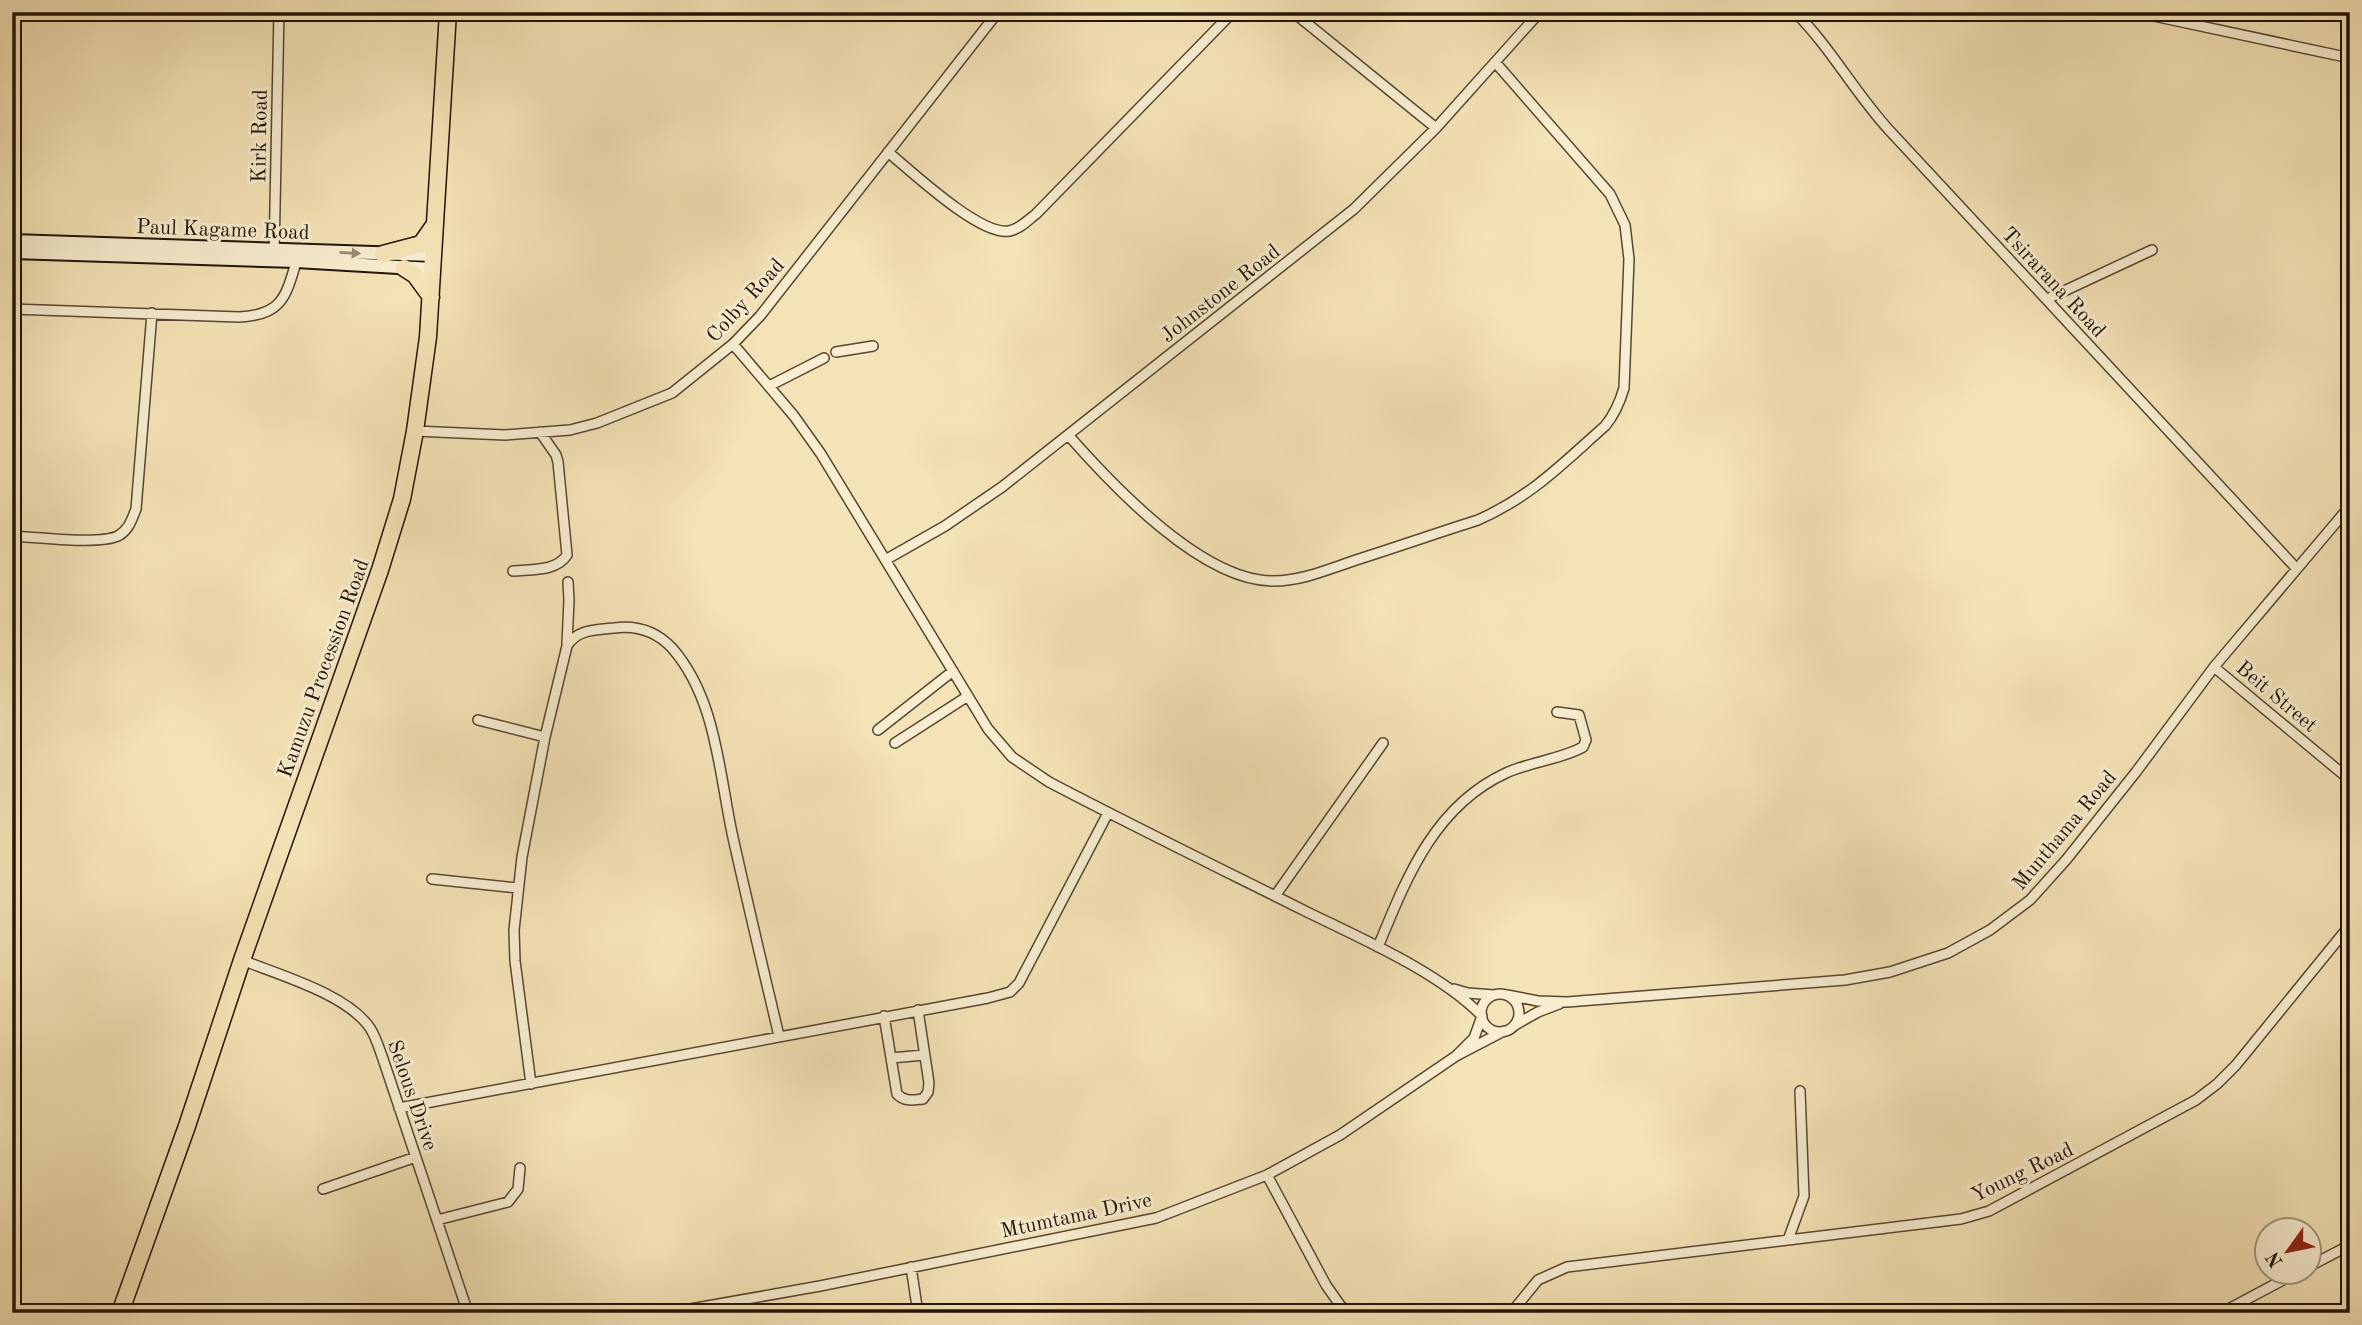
<svg xmlns="http://www.w3.org/2000/svg" width="2362" height="1325" font-family="'Old Standard TT',serif">
  <rect width="100%" height="100%" fill="#f4e3b6"/>
  <filter id="stains"><feTurbulence type="fractalNoise" baseFrequency=".00286" numOctaves="4"/><feColorMatrix values="0 0 0 0 .2 0 0 0 0 .09 0 0 0 0 .02 0 0 0 .5 -.17"/></filter>
  <radialGradient id="worn" r=".72"><stop offset=".6" stop-color="#630" stop-opacity="0"/><stop offset="1" stop-color="#630" stop-opacity=".3"/></radialGradient>
  <g fill="none" stroke-linecap="round" stroke-linejoin="round">
    <defs>
      <path id="street" d="M1293,12L1436,128
        M1795,12C1831,48 1855,93 1889,130L2296,568
        M2135,12L2350,58
        M888,152C911,171 980,236 1009,231C1020,229 1028,220 1036,214L1233,12
        M274,255L279,12
        M2047,299L2152,250
        M12,309L239,317C283,315 286,296 297,259
        M733,344L794,416L821,454L988,729L1012,757L1049,782C1133,826 1219,868 1305,911C1360,938 1439,972 1482,1016L1474,1038L1456,1056
        M836,352L873,346
        M769,386L824,358
        M415,431L505,435L570,430L597,423L672,393L733,344L760,316L998,12
        M1069,436C1114,487 1202,581 1273,581C1302,581 1329,569 1356,560C1397,547 1437,533 1478,520C1532,496 1562,464 1605,426C1615,414 1620,402 1624,388L1629,259L1625,225L1610,194L1495,62
        M12,536C36,537 98,545 118,536C129,530 132,519 136,509L152,313
        M887,559L945,526L1002,487L1354,209L1436,128L1540,12
        M513,571C531,569 556,572 567,555L558,462L556,455L540,432
        M567,644L569,600L568,582
        M2214,667L2350,780
        M478,720L545,737
        M878,730L953,671
        M895,743L968,696
        M432,879L518,888
        M1275,896L1383,743
        M1378,947C1406,879 1434,806 1506,773C1530,762 1562,759 1583,747L1586,740L1579,715L1557,712
        M242,960C279,975 347,994 370,1028C376,1037 379,1048 383,1059L468,1313
        M1454,989L1468,993L1494,995
        M1481 1013a19 19 0 1 1 38 0a19 19 0 1 1-38 0Z
        M1507,995L1538,1001L1567,1002L1845,980L1890,972L1948,953L1990,930L2030,900L2066,860L2136,772L2214,667L2350,506
        M884,1016L897,1094C905,1102 912,1100 923,1099L928,1092L929,1083L918,1010
        M1515,1025L1538,1012L1559,1004
        M891,1058L924,1055
        M531,1084L515,961L514,930L522,857L545,737L567,646C577,629 596,630 614,628C636,625 656,631 672,648C716,698 719,772 732,833C747,901 763,968 779,1036
        M399,1108L988,998L1010,992L1019,983L1108,813
        M1267,1175L1326,1285L1340,1305L1349,1313
        M323,1189L416,1157
        M437,1220L508,1202L518,1189L520,1168
        M1788,1240L1804,1196L1800,1091
        M2310,1266L2350,1245
        M911,1267L918,1313
        M668,1313L820,1286L1156,1218L1267,1175L1340,1135L1456,1056L1504,1031
        M1511,1313L1538,1280L1567,1267L1961,1219L1989,1211L2196,1100L2217,1084L2236,1065L2350,925
        M2221,1313L2298,1272"/>
      <path id="secondary" d="M12,241L433,255
        M12,252L296,261L432,269"/>
      <path id="highway" d="M383,254L421,244L435,224
        M404,268L415,275L431,297
        M120,1313L187,1126L242,960L380,570L402,499L415,431L428,337L448,12"/>
    </defs>
    <!-- street casing -->
    <use href="#street" stroke="#574733" stroke-width="12"/>
    <!-- secondary casing -->
    <use href="#secondary" stroke="#231307" stroke-width="16"/>
    <!-- highway casing -->
    <use href="#highway" stroke="#231307" stroke-width="19"/>
    <!-- street -->
    <use href="#street" stroke="#f8edd0" stroke-width="9"/>
    <!-- secondary -->
    <use href="#secondary" stroke="#f8edd0" stroke-width="12"/>
    <!-- highway -->
    <use href="#highway" stroke="#f4e3b6" stroke-width="16"/>
  </g>
  <!-- one-way arrows -->
  <defs><path id="oneway-solid" d="M-6-.8H1V-3.2L6.5 0L1 3.2V.8H-6Z" transform="scale(1.75)"/></defs>
  <use fill="#988b76" href="#oneway-solid" transform="translate(350 253) rotate(3)"/>
  <g text-anchor="middle" stroke-width="6" stroke-linejoin="round" paint-order="stroke">
    <!-- street labels -->
    <g font-size="21" fill="#231307" stroke="#f8edd0">
      <text transform="translate(259 136) rotate(-89)" y="7">Kirk Road</text>
      <text transform="translate(223 229) rotate(2)" y="7">Paul Kagame Road</text>
      <text transform="translate(2054 282) rotate(47)" y="7">Tsirarana Road</text>
      <text transform="translate(1220 293) rotate(-38)" y="7">Johnstone Road</text>
      <text transform="translate(745 300) rotate(-48)" y="7">Colby Road</text>
      <text transform="translate(323 668) rotate(-70)" y="7">Kamuzu Procession Road</text>
      <text transform="translate(2277 696) rotate(40)" y="7">Beit Street</text>
      <text transform="translate(2064 830) rotate(-50)" y="7">Munthama Road</text>
      <text transform="translate(413 1095) rotate(71)" y="7">Selous Drive</text>
      <text transform="translate(2022 1172) rotate(-26)" y="7">Young Road</text>
      <text transform="translate(1076 1215) rotate(-12)" y="7">Mtumtama Drive</text>
    </g>
  </g>
  <!-- margin -->
  <rect width="2362" height="1325" fill="none" stroke="#f4e3b6" stroke-width="42"/>
  <rect x="14" y="14" width="2334" height="1297" fill="none" stroke="#231307" stroke-width="3.5"/>
  <rect x="21" y="21" width="2320" height="1283" fill="none" stroke="#231307" stroke-width="2"/>
  <!-- north arrow -->
  <g transform="translate(2288 1251) rotate(237)"><circle r="33" fill="#f8edd0" stroke="#a39680" stroke-width="2"/>
  <path d="M0-5L12 26L0 18L-12 26Z" fill="#8f2418"/>
  <text y="-10" font-size="19" font-weight="bold" text-anchor="middle" fill="#231307">N</text>
  </g>
  <rect width="100%" height="100%" filter="url(#stains)"/>
  <rect width="100%" height="100%" fill="url(#worn)"/>
</svg>
